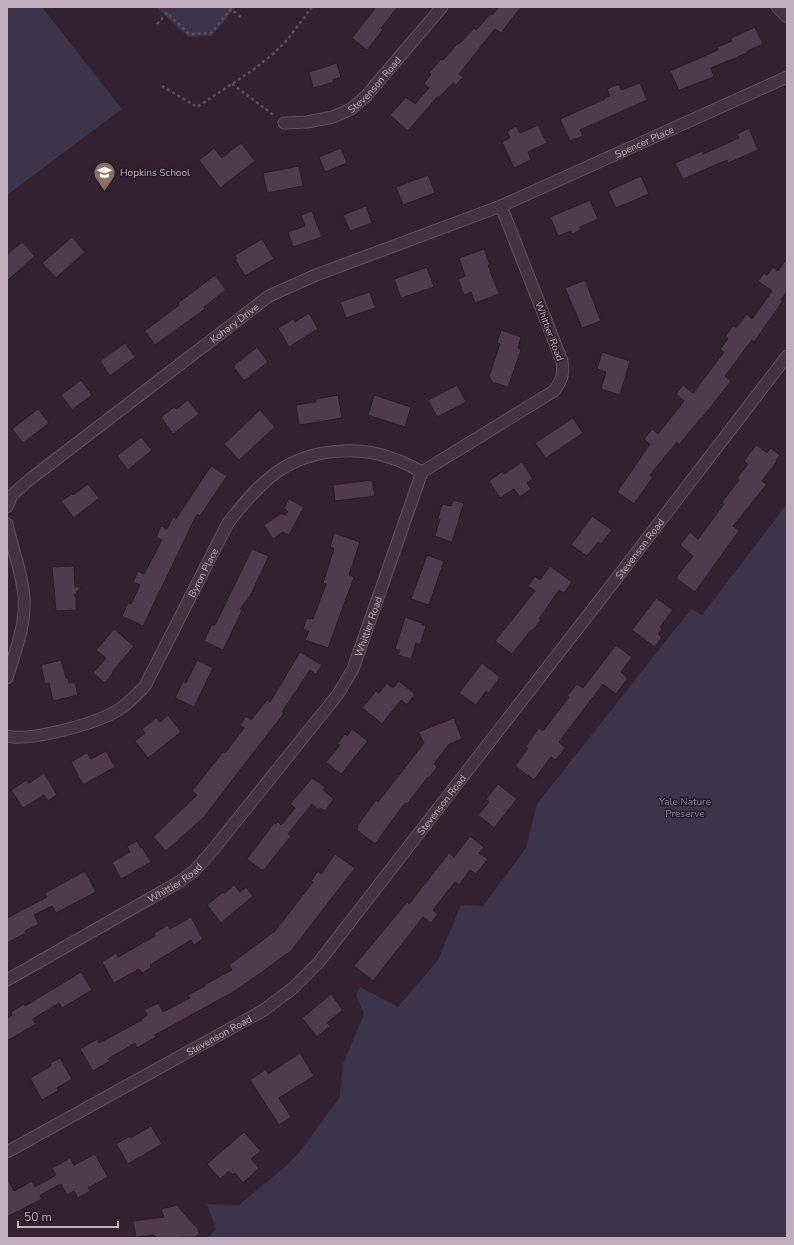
<svg xmlns="http://www.w3.org/2000/svg" width="794" height="1245" font-family="'Nunito Sans',sans-serif">
  <rect width="100%" height="100%" fill="#332030"/>
  <!-- green -->
  <path fill="#3c344a" d="M7,7H42L122,109L7,195Z
    M156,7H236L212,36L188,37Z
    M787,504V1238H207L216,1229L207,1204L239,1205L287,1165L298,1154L339,1098L343,1064L364,1014L356,994L360,987L398,1007L438,960L461,905L483,906L526,848L537,804L691,609L702,615Z"/>
  <!-- building -->
  <path fill="#503a4d" stroke="#2a1b28" d="M376,7H398L381,28L383,30L367,50L352,38Z
    M499,7H521L501,33L495,29L480,47V48L459,74L463,77L456,85L453,83L439,97H437L408,131L390,115L406,97L415,104L429,88L424,84L431,74L429,73L441,59L443,60L458,43L459,44L474,28L476,30L490,14L492,15Z
    M755,27L763,44L747,51V53L711,68L714,77L679,90L670,71L718,50L717,47L732,41L731,38Z
    M337,63L341,77L333,80L334,82L313,88L309,72Z
    M640,83L647,100L580,130L583,136L570,141L560,119L605,99L604,98L610,96L607,89L619,84L621,90Z
    M538,125L547,143L528,152L531,160L514,168L502,142L510,138L507,131L516,126L520,133Z
    M749,128L758,150L728,163L727,160L683,179L675,163L702,151L703,154L739,138L737,134Z
    M241,143L255,161L220,188L199,160L214,148L222,158Z
    M341,148L347,163L325,172L319,157Z
    M299,166L303,186L267,193L263,173Z
    M428,175L435,193L403,205L396,187Z
    M641,176L649,194L616,208L608,191Z
    M590,200L598,219L580,227L581,230L572,234L571,231L558,236L550,217Z
    M366,206L372,223L350,231L343,215Z
    M312,211L322,237L293,247L288,232L305,226L301,215Z
    M72,237L85,252L56,278L42,263Z
    M262,239L274,259L245,276L235,259L237,258L235,255Z
    M22,242L35,256L7,281V255Z
    M484,249L490,265H488L499,294L475,303L471,292L464,295L458,279L465,276L459,258Z
    M787,258V291L781,300L783,301L754,342L752,340L725,376L731,381L702,418H701L679,445L677,442L650,475L653,477L634,504L617,492L650,444L644,439L652,429L658,434L684,401L676,394L683,385L693,393L724,352L720,349L728,339L725,337L733,326L736,328L747,314L752,319L772,291L758,281L764,273L767,275L773,267L778,271Z
    M427,267L434,287L401,298L394,279Z
    M215,275L226,290L204,307L205,309L155,345L145,331L179,305L178,303Z
    M585,280L601,321L582,328L565,288Z
    M370,292L375,308L346,318L340,302Z
    M309,313L318,329L289,347L278,328L293,319L295,322Z
    M501,330L521,337L518,348L521,350L508,387L492,382L489,376L500,344L497,343Z
    M125,343L135,357L110,376L100,361Z
    M257,347L268,362L244,381L233,366Z
    M602,352L630,361L620,395L601,389L606,372L597,369Z
    M81,380L92,395L72,410L61,395Z
    M457,385L466,402L437,417L428,400Z
    M338,395L342,418L299,425L296,405L316,402V399Z
    M374,395L411,407L405,427L368,415Z
    M188,400L199,414L173,434L161,417L174,407L176,409Z
    M38,409L49,423L23,443L12,429Z
    M260,410L275,427L239,460L224,444Z
    M573,418L583,433L546,458L535,443Z
    M141,437L152,450L128,470L117,456Z
    M756,445L767,453L771,448L780,455L776,460L777,461L762,481L767,484L733,526L739,531L695,592L676,578L693,556L680,545L690,532L698,539L724,504L722,502L739,480L737,478L748,464L744,461Z
    M522,462L533,479L527,483L531,489L520,497L514,489L500,498L489,481L503,471L504,474Z
    M211,466L227,476L200,516L197,514L143,626L122,616L128,603L131,604L140,585L133,582L138,571L144,574L162,540L156,537L161,526L167,529L173,517L176,519Z
    M372,480L375,496L335,501L333,485Z
    M88,484L99,498L74,518L61,501L72,494L73,495Z
    M289,499L304,507L289,535L283,532L273,539L264,525L282,513L285,515L288,512L284,508Z
    M453,500L464,503L452,542L435,536L440,519L438,518L442,504L451,506Z
    M592,516L612,530L601,544L598,542L587,556L571,545Z
    M334,533L360,542L349,575L354,577L328,648L305,640L309,631L303,629L307,618L313,619L326,584L323,583L334,549L330,547Z
    M252,549L269,556L250,596L240,609L242,611L223,650L204,641L212,624L215,625Z
    M427,555L444,561L429,605L411,599Z
    M74,566L75,587H81L74,596L76,597V610L56,611L52,567Z
    M550,566L572,582L564,593L559,590L539,619L541,620L532,631L531,630L512,654L495,641L535,591L528,586L535,576L540,580Z
    M656,598L673,610L660,627L662,629L658,634L662,637L655,647L632,630Z
    M405,617L422,623V625L426,626L420,645L416,643L411,659L398,655L400,650L395,649Z
    M114,629L134,646L112,672L113,673L105,683L93,673L106,658L96,650Z
    M616,645L632,657L621,672L628,678L616,694L603,684L559,742L565,748L556,760L551,757L534,780L515,766L528,748L526,746L539,728L543,731L569,697L567,696L577,684L583,688Z
    M300,652L322,665L316,674L310,670L282,712L284,713L204,817L166,851L153,837L197,795L192,791L223,752L225,753L244,728L240,725L246,716L251,720L267,700L270,702Z
    M61,660L66,678H68L69,683L75,682L78,695L53,701L49,683L45,684L41,665Z
    M197,660L213,668L194,707L175,698L183,681L186,683Z
    M482,663L500,677L489,693L486,691L476,705L459,693Z
    M399,681L415,694L407,705L401,700L382,724L362,708L376,691L379,693L387,683L393,688Z
    M168,715L181,732L148,758L135,741L145,733L142,729L156,718L160,722Z
    M454,718L462,739L449,744L434,764L437,767L429,778L428,777L407,804L405,803L375,844L357,830L358,827L357,826L376,800L378,802L424,743L418,732Z
    M352,729L368,741L341,774L326,762L340,745L337,744L345,734L347,736Z
    M106,751L115,767L83,785L71,762L87,753L91,759Z
    M44,773L57,795L48,801L44,795L23,808L11,790L27,780L29,783Z
    M312,778L325,787L323,790L334,799L325,811L320,808L319,810L312,804L288,834L291,836L263,871L247,859L274,823L276,824L278,822L281,825L295,808L290,804Z
    M498,784L517,799L494,828L478,815L489,802L486,799Z
    M470,836L484,847L479,853L488,859L476,874L470,870L459,885L455,882L433,910L438,914L431,923L423,917L373,981L354,966L407,902L409,904L449,853L454,857Z
    M137,841L141,848L142,847L151,862L121,879L112,862L130,852L127,846Z
    M335,854L355,868L291,951L235,991L155,1035L156,1037L137,1048L135,1043L108,1059L110,1061L93,1071L80,1049L97,1039L99,1043L142,1020L141,1019L147,1015L144,1010L158,1003L163,1012L190,998L188,995L205,986L204,985L232,970L229,965L275,931L313,882L311,881L318,871L321,874Z
    M85,871L96,892L56,913L52,906L34,915L39,924L25,931L26,933L7,943V918L47,897L45,893Z
    M234,885L240,892L246,887L253,896L221,923L207,905L223,892L224,894Z
    M191,917L203,939L194,945L191,940L150,965L151,968L142,973L139,969L114,983L102,962L116,953L118,957L155,936L154,933L168,925L170,929Z
    M81,972L92,990L62,1008L59,1003L33,1019L36,1024L7,1041V1018L12,1015L11,1012L24,1004L25,1006Z
    M331,994L343,1010L327,1023L330,1026L317,1037L302,1018Z
    M300,1053L314,1076L279,1098L291,1117L279,1125L250,1080L266,1069L268,1074Z
    M60,1058L72,1079L57,1088L58,1091L42,1100L30,1078L51,1066L50,1063Z
    M151,1126L162,1144L128,1164L116,1144L130,1136L131,1138Z
    M244,1132L261,1151L251,1159L259,1168L243,1183L235,1173L232,1175L229,1171L220,1179L207,1164Z
    M95,1154L108,1177L88,1188L90,1191L78,1198L74,1191L67,1195L61,1184L40,1195L42,1199L7,1217V1178L14,1191L32,1181L35,1187L56,1175L52,1168L70,1158L74,1165Z
    M178,1205L180,1209L198,1229L199,1233L196,1237L158,1238L153,1235L136,1237L133,1221L164,1217L161,1209Z"/>
  <g fill="none" stroke-linecap="round" stroke-linejoin="round">
    <defs>
      <g id="street">
        <path d="M777,7L787,17"/>
        <path id="s1" d="M284,123L307,122L333,117L351,109L366,96L442,7"/>
        <path id="s2" d="M7,507L12,495L29,480L269,296L316,275L501,206L787,77"/>
        <path d="M7,524C12,548 22,572 24,597C26,625 15,652 7,678"/>
        <path id="s3" d="M7,736C28,742 88,725 109,715C123,709 134,697 145,686L228,523C260,482 287,453 343,451C359,450 375,452 391,458C402,461 412,467 422,472"/>
        <path id="s4" d="M7,980L179,882L194,871L212,851L338,694L353,669L422,472L554,391C562,380 564,375 562,361L501,206"/>
        <path id="s5" d="M7,1152L264,1010L293,988L319,962L606,592L787,356"/>
      </g>
    </defs>
    <!-- street casing -->
    <use href="#street" stroke="#62515f" stroke-width="13"/>
    <!-- path -->
    <path stroke="#5c4f61" stroke-width="2.5" stroke-dasharray="3 3" stroke-linecap="butt" d="M157,24L167,13L189,34L211,33L231,9L243,19
      M232,84L275,116
      M162,86L197,107L253,70L273,54L288,39L312,7"/>
    <!-- street -->
    <use href="#street" stroke="#443341" stroke-width="11"/>
  </g>
  <!-- icons -->
  <defs>
    <symbol id="school-pin" viewBox="-11 -11 22 30"><path d="M0 17L-7.5 6A9.5 9.5 0 1 1 7.5 6Z" fill="#8d6e63" stroke="#281926"/><path d="M0-5L7-2L0 1L-7-2ZM-4 1L0 2.5L4 1V4Q0 6-4 4Z" fill="#fff"/></symbol>
  </defs>
  <g fill-rule="evenodd">
    <use href="#school-pin" x="92" y="160" width="25" height="34"/>
  </g>
  <g text-anchor="middle" stroke-width="3" stroke-linejoin="round" paint-order="stroke">
    <!-- street labels -->
    <g font-size="10" fill="#c1adbd" stroke="#281926">
      <text dy="4" stroke="none"><textPath href="#s1" startOffset="103">Stevenson Road</textPath></text>
      <text dy="4" stroke="none"><textPath href="#s2" startOffset="744">Spencer Place</textPath></text>
      <text dy="4" stroke="none"><textPath href="#s2" startOffset="294">Kohary Drive</textPath></text>
      <text transform="translate(550 331) rotate(69)" y="4">Whittier Road</text>
      <text dy="4" stroke="none"><textPath href="#s5" startOffset="890">Stevenson Road</textPath></text>
      <text dy="4" stroke="none"><textPath href="#s3" startOffset="279">Byron Place</textPath></text>
      <text dy="4" stroke="none"><textPath href="#s4" startOffset="519">Whittier Road</textPath></text>
      <text dy="4" stroke="none"><textPath href="#s5" startOffset="566">Stevenson Road</textPath></text>
      <text dy="4" stroke="none"><textPath href="#s4" startOffset="194">Whittier Road</textPath></text>
      <text dy="4" stroke="none"><textPath href="#s5" startOffset="242">Stevenson Road</textPath></text>
    </g>
    <!-- poi labels -->
    <g font-size="10" fill="#c1adbd" stroke="#281926" text-anchor="start">
      <text x="120" y="176">Hopkins School</text>
    </g>
    <!-- park labels -->
    <g font-size="10" fill="#7e859f" stroke="#281926">
      <text x="685" y="805">Yale Nature<tspan x="685" dy="12">Preserve</tspan></text>
    </g>
  </g>
  <!-- border -->
  <rect width="794" height="1245" fill="none" stroke="#c1adbd" stroke-width="16"/>
  <!-- scale -->
  <path d="M18 1221v6h100v-6" fill="none" stroke="#c1adbd" stroke-width="2"/>
  <text x="24" y="1221" font-size="12" fill="#c1adbd" stroke="#281926" stroke-width="3" paint-order="stroke">50 m</text>
</svg>
